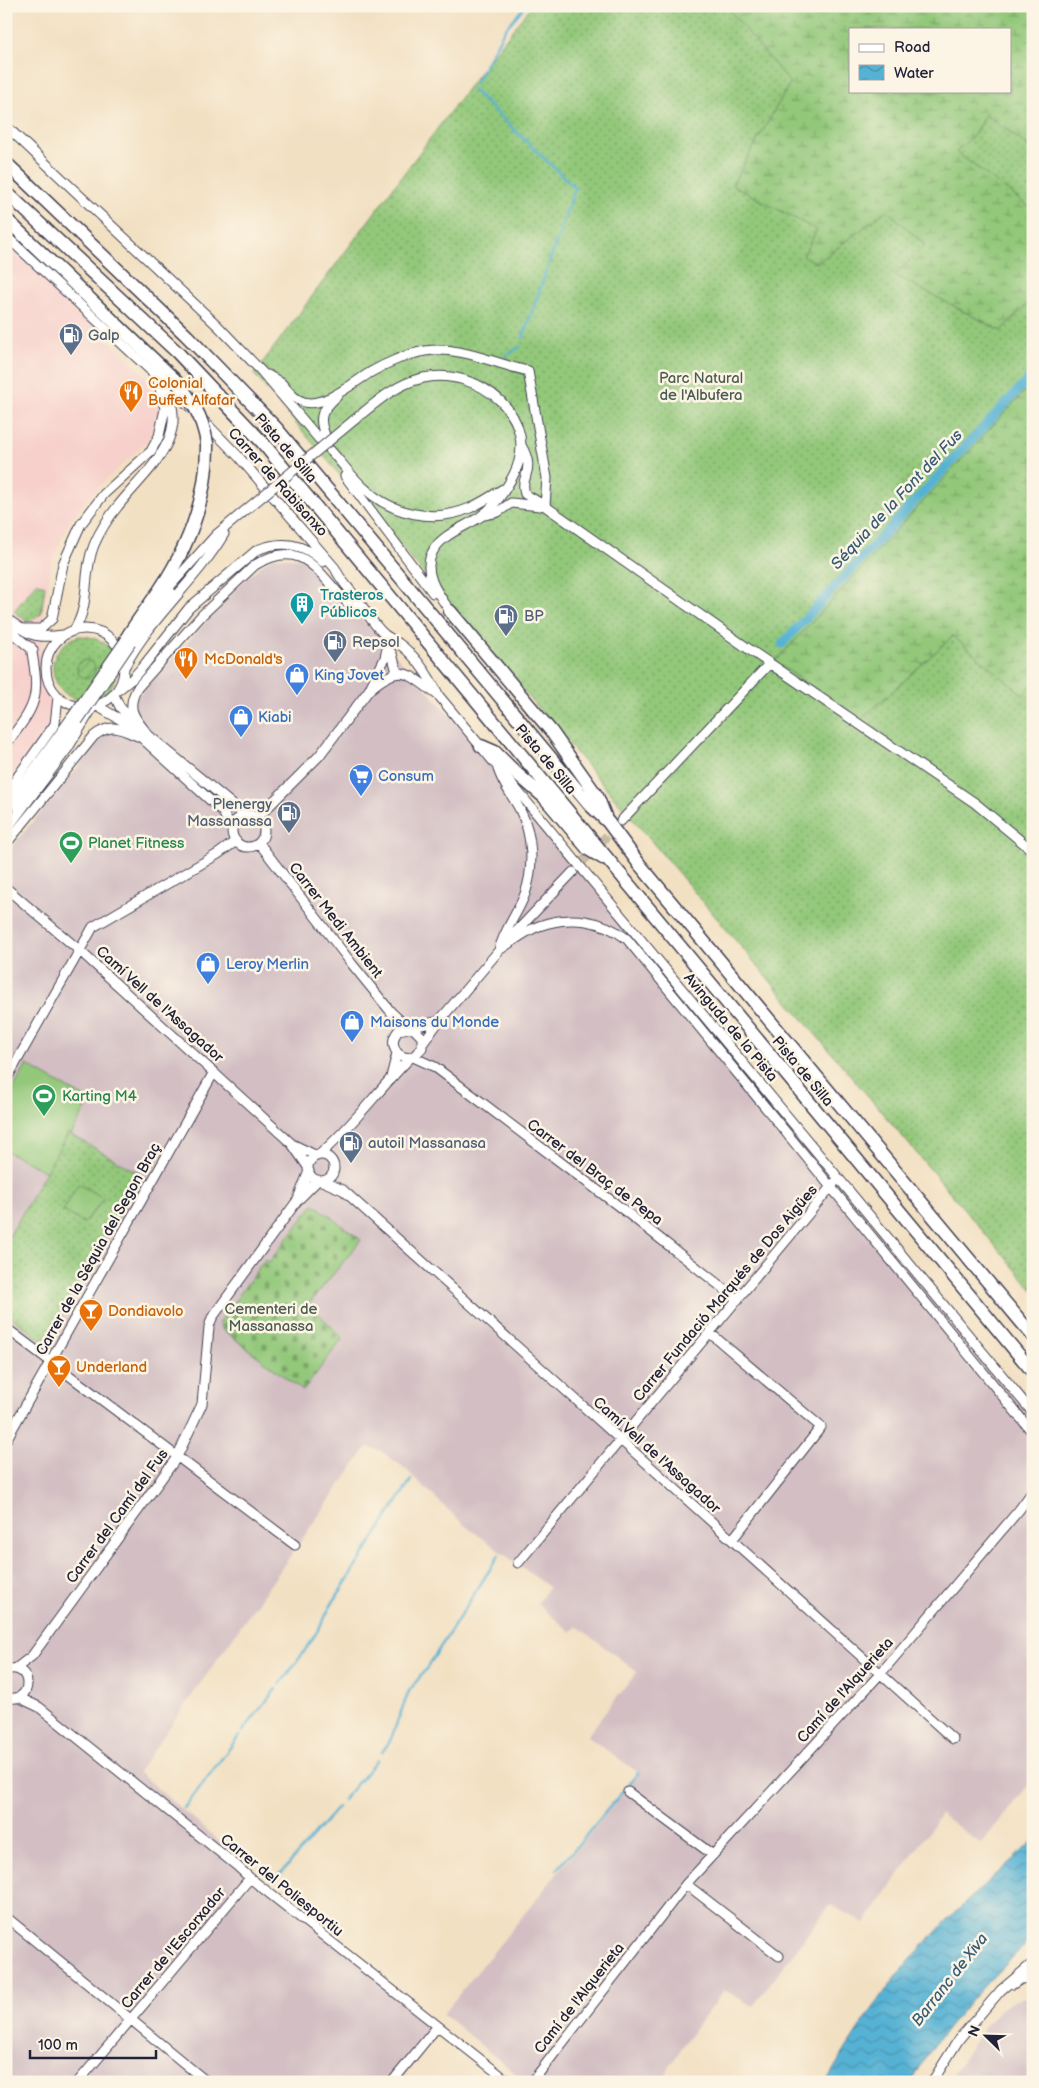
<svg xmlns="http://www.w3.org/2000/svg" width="1039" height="2088" font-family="'Balsamiq Sans',sans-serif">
  <defs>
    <pattern id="grass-dots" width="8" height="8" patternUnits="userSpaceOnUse" patternTransform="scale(1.25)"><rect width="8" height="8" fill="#93c87a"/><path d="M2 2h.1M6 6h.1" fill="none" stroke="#78a265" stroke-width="1.8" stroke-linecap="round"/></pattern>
    <pattern id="wetland-marsh" width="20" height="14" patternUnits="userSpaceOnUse" patternTransform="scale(1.25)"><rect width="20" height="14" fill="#93c87a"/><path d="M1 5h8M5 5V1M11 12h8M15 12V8" fill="none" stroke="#78a265"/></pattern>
    <pattern id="cemetery-stones" width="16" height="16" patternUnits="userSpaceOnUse" patternTransform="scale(1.25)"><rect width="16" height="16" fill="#93c87a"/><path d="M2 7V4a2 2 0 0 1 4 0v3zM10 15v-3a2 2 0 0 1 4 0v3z" fill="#78a265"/></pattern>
    <pattern id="garden-furrows" width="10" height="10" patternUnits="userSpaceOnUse" patternTransform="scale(1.25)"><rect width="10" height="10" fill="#93c87a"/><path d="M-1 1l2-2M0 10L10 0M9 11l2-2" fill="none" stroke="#78a265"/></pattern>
    <pattern id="water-waves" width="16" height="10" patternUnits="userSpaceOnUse" patternTransform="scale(1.25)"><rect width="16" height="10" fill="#56b2d4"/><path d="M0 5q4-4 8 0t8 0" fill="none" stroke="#4790ad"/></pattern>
  </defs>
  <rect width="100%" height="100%" fill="#fcf5e5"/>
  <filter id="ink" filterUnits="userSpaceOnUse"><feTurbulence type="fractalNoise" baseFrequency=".02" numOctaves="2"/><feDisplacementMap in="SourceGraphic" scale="10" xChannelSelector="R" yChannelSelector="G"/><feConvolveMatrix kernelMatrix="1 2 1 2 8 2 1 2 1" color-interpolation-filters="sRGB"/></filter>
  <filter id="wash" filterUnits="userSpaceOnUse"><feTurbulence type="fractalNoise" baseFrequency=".0096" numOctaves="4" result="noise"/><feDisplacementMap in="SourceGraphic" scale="20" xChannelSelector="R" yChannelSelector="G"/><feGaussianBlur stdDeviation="1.12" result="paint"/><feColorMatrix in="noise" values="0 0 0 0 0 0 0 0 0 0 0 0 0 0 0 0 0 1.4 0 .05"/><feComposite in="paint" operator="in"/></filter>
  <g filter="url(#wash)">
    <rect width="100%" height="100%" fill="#f2e0c2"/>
    <!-- built -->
    <path fill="#f7d0cc" d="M6,240L157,387L160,407L149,439L92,493L67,526L52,562L43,615L42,653L60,724L6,795Z"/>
    <!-- industrial -->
    <path fill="#d2bec3" d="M272,557L307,559L460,726L1033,1421V1779L981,1844L941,1814L865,1923L830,1905L753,2006L724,1990L686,2041L660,2082H526L443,2014L639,1773L587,1736L637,1672L577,1626L571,1632L537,1604L549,1587L463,1524L403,1467L379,1450L367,1447L138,1772L440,2030L399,2082H6V854L122,714L245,579Z
      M1033,1995V2082H948L985,2026L1000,2009L1018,1999Z"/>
    <!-- grass -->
    <path fill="url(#grass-dots)" stroke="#5a755a" fill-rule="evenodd" d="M531,6H1033V1290L254,374L467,89ZM850,29H1010V91H850Z
      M37,582L45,586L41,614L27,622L14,611Z
      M79,636C105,636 126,655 114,681C111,689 106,693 98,697C62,716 28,655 79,636Z
      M68,1133L142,1175L49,1338L40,1339L6,1313V1242Z"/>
    <!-- wetland -->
    <path fill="url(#wetland-marsh)" stroke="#5a755a" fill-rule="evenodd" d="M726,6H1033V150L985,114L975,134L956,152L1033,210V298L1001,331L895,275L925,245L887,210L817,263L803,256L817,230L732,185L790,83ZM850,29H1010V91H850Z
      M1033,382V684L1023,695L953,636L862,719L775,662Z"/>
    <!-- cemetery -->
    <path fill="url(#cemetery-stones)" stroke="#5a755a" d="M314,1204L361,1240L309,1304L343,1338L303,1391L222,1329L219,1323L265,1259L269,1262Z"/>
    <!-- garden -->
    <path fill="url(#garden-furrows)" stroke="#5a755a" d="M77 669a9 9 0 1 1 18 0a9 9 0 1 1-18 0Z"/>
    <!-- pitch -->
    <path fill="#93c87a" stroke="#5a755a" d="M27,1065L90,1101L71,1135L68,1133L46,1172L6,1151V1101Z
      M78,1184L104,1198L84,1223L63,1211Z"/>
    <!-- water -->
    <path fill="url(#water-waves)" stroke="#3c6a88" d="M1033,1841V1938C986,1981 943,2027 910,2082H826C855,2032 888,1983 928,1940C961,1905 997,1874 1033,1841Z"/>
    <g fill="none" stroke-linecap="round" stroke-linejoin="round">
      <!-- stream -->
      <path stroke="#56b2d4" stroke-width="2.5" d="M475,84L505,29L525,6
        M472,89L575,188L523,338
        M505,356L520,347
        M280,1684C299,1660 318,1634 330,1607L411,1480
        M242,1732L276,1689
        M382,1752L390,1741L409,1691L429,1665L499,1555
        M343,1800L377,1760
        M184,1808L239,1736
        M557,1870L638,1773
        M272,1880L283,1871L338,1807"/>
      <!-- canal -->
      <path stroke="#56b2d4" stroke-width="9" d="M782,644L1033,374"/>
    </g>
  </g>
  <g filter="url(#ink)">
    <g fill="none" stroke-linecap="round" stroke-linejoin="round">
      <!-- minor-tunnel -->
      <path stroke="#c8baa7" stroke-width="9" stroke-dasharray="9 4.5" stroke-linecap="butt" d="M573,872L617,825"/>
      <defs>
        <path id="minor" d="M6,126L218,326L262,372L319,439
          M6,236L191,408
          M268,375C272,378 277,380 281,383C289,391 293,399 304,402C324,408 354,382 371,372C386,363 408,354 425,351C463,346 491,363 528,371L547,478L545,506
          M202,419L238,456L335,568C340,580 349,588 357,599C366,611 373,625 385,635C389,638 394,640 398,643C415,655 429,676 438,694
          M353,421C374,404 395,384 423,378C478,366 544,418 513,476C505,491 494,507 480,517C465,527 440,535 432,553C422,574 439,595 450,611
          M325,435C317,415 323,410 337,396
          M521,445C537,473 519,475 525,494L545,506L753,652L975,803L1033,851
          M330,450C341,462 351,476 363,487C391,514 433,524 470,508C481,503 492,496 503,489
          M345,476L433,593
          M484,515L498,512L511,503L540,506
          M163,594L216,535L241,514
          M6,618C29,635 34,639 63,635
          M6,628L33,650
          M46 668a39 39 0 1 1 78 0a39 39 0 1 1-78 0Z
          M22,629H41L52,619L63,564L81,524L104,494L151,451L159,436L165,409L157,377
          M74,630C91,605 82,574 94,545C100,531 108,518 118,506C144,473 194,435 164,388
          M131,643L171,592
          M387,648L392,654L397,672
          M125,666C151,617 196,581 224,534
          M118,690L132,679L145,664L189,608L257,550C281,540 304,543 323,562
          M369,690C402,661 408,674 439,696L1033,1413
          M114,695L120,707L135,724
          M97,706L123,721L222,811L232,828
          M147,734L245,815
          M150,737C136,719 124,710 138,687L202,615L255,565C306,534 320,579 351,606C354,609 360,611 365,613
          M6,744C38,704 40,697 31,647
          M498,769C503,785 513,796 520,810C533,835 534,868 525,894C518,913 504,930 499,950
          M6,793L55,724L58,697
          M17,807L78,721
          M6,808L72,717
          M232 831a16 16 0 1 1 32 0a16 16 0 1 1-32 0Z
          M257,818L319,756L369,690L385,658L387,648L385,636
          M621,821L770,663
          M6,830L68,748L93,707
          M259,843L352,964L391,1012L407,1027
          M6,844L94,736C111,723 119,728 137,736
          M6,888L79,950L292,1144L308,1167
          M511,937L573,872
          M499,950C512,942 525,931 539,926C569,915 602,919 627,939L1033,1433
          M413,1028L422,1037V1048L413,1057C396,1060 387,1043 399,1030L439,1021
          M423,1043L439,1021L502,947
          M413,1057L435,1067L625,1211L738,1300
          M391,1077L397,1053
          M6,1080L93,927L218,854L236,841
          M292,1144L317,1156
          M319,1155C353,1126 379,1089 410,1058
          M308 1168a13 13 0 1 1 26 0a13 13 0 1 1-26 0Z
          M322,1181L343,1190L953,1739
          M299,1196L309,1171
          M6,1328L295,1545
          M710,1333L821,1427L732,1540
          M6,1440L214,1072
          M518,1563L834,1183
          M15,1669L32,1656L177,1457L202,1404L209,1327L212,1318L297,1201L318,1180
          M6,1670C34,1661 34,1706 6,1697
          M18,1697L39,1707L237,1866L250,1878L509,2082
          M628,1792L713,1855
          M686,1884L779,1956
          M6,1917L207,2082
          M1013,1984L1021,1979L1033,1978
          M78,2082L250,1878
          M392,2082L437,2027
          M532,2082L686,1884L881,1673L1019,1510L1033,1491
          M932,2082L959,2039L1001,1990L1033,1963"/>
        <path id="highway" d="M6,163L187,336L277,429L590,805L608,822L640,865L1033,1336
          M6,192L177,352L262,442L1033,1372
          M6,219L174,379
          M450,611L551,731L597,796L605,816
          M126,639C136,622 148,607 159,591C189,546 208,497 207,443
          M481,746L495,752L515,772L544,797L588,849L603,858"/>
      </defs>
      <!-- minor casing -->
      <use href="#minor" stroke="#413e4f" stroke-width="11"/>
      <!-- highway casing -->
      <use href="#highway" stroke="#413e4f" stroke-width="15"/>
      <!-- minor -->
      <use href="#minor" stroke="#fff" stroke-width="9"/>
      <!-- highway -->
      <use href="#highway" stroke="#fff" stroke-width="12"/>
      <defs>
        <path id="minor-bridge" d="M241,514L353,421
          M72,717L126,639
          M78,721L131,643"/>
        <path id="highway-bridge" d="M174,379C192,400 202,415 207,443"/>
      </defs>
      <!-- minor-bridge casing -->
      <use href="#minor-bridge" stroke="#413e4f" stroke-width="11" stroke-linecap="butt"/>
      <!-- highway-bridge casing -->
      <use href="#highway-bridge" stroke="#413e4f" stroke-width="15" stroke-linecap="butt"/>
      <!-- minor-bridge -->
      <use href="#minor-bridge" stroke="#fff" stroke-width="9"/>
      <!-- highway-bridge -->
      <use href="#highway-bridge" stroke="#fff" stroke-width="12"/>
    </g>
  </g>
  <!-- icons -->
  <defs>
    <symbol id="fuel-pin" viewBox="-11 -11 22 30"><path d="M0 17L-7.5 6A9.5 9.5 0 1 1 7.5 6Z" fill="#5c6f8a" stroke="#fcf5e5"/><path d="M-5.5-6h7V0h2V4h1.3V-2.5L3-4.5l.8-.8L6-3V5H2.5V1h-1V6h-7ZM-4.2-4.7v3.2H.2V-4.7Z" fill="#fff"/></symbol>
    <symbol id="restaurant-pin" viewBox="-11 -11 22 30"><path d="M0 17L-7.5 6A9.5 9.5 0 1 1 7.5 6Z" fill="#e8710a" stroke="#fcf5e5"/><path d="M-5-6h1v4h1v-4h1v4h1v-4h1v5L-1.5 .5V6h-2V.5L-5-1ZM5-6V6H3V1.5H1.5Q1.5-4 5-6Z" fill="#fff"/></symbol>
    <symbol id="building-pin" viewBox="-11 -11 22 30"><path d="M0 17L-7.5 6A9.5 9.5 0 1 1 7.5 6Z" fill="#0f9aa8" stroke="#fcf5e5"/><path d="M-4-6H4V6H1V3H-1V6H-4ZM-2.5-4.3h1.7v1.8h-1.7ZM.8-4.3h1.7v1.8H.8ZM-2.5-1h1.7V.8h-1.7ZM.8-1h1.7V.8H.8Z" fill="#fff"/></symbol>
    <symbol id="shop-pin" viewBox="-11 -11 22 30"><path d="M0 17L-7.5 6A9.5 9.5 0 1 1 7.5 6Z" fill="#3f7fe0" stroke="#fcf5e5"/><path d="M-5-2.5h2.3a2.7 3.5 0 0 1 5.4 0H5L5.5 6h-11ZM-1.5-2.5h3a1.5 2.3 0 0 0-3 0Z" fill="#fff"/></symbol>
    <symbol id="supermarket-pin" viewBox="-11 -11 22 30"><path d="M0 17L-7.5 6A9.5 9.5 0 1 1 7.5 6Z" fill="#3f7fe0" stroke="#fcf5e5"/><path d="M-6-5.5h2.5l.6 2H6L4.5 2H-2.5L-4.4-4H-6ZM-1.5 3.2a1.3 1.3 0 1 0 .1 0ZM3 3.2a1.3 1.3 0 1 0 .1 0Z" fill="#fff"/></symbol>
    <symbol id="stadium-pin" viewBox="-11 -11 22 30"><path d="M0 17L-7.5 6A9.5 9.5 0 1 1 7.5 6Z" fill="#2e9e5b" stroke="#fcf5e5"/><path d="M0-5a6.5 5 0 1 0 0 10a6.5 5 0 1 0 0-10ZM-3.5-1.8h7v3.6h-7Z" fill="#fff"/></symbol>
    <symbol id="bar-pin" viewBox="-11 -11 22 30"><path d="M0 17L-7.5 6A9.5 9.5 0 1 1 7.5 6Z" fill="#e8710a" stroke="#fcf5e5"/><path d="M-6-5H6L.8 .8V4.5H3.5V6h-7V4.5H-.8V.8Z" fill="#fff"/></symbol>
  </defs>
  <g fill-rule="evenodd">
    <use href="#fuel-pin" x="57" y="321" width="28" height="38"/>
    <use href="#restaurant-pin" x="117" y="378" width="28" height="38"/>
    <use href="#building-pin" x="288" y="590" width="28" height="38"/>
    <use href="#fuel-pin" x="492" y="602" width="28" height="38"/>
    <use href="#fuel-pin" x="321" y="628" width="28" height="38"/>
    <use href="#restaurant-pin" x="172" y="645" width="28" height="38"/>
    <use href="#shop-pin" x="283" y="661" width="28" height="38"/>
    <use href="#shop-pin" x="227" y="703" width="28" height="38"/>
    <use href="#supermarket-pin" x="347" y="762" width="28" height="38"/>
    <use href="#fuel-pin" x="275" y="799" width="28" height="38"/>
    <use href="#stadium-pin" x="57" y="829" width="28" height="38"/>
    <use href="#shop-pin" x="194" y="950" width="28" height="38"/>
    <use href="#shop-pin" x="338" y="1008" width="28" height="38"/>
    <use href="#stadium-pin" x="30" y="1082" width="28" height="38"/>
    <use href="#fuel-pin" x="337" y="1129" width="28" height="38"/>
    <use href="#bar-pin" x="77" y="1297" width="28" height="38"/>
    <use href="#bar-pin" x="45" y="1353" width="28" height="38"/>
  </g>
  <g text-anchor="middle" stroke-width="5" stroke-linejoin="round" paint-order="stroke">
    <!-- service labels -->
    <g font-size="15" fill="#4e5e75" stroke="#fcf5e5" text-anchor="start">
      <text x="88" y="340">Galp</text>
      <text x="524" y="621">BP</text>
      <text x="352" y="647">Repsol</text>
      <text x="272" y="809" text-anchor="end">Plenergy<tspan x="272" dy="17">Massanassa</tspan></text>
      <text x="368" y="1148">autoil Massanasa</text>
    </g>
    <!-- park labels -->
    <g font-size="15" fill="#4a5c51" stroke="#fcf5e5">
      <text x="701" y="383">Parc Natural<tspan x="701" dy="17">de l'Albufera</tspan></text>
      <text x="271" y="1314">Cementeri de<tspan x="271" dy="17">Massanassa</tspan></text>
    </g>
    <!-- food labels -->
    <g font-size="15" fill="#c56008" stroke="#fcf5e5" text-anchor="start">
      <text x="148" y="388">Colonial<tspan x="148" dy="17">Buffet Alfafar</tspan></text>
      <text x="204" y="664">McDonald's</text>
      <text x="108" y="1316">Dondiavolo</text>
      <text x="76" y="1372">Underland</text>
    </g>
    <!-- street labels -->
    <g font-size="15" fill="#22223b" stroke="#fcf5e5">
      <text transform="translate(286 448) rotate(49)" y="5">Pista de Silla</text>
      <text transform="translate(278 482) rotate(48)" y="5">Carrer de Rabisanxo</text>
      <text transform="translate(546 759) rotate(50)" y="5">Pista de Silla</text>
      <text transform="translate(336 920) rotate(52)" y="5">Carrer Medi Ambient</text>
      <text transform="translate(160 1004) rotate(42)" y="5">Camí Vell de l'Assagador</text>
      <text transform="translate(731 1027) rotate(50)" y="5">Avinguda de la Pista</text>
      <text transform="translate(803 1071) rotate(50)" y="5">Pista de Silla</text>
      <text transform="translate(595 1172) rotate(37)" y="5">Carrer del Braç de Pepa</text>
      <text transform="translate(98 1249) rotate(-61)" y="5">Carrer de la Séquia del Segon Braç</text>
      <text transform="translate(725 1293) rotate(-50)" y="5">Carrer Fundació Marqués de Dos Aigües</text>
      <text transform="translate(657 1455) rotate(42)" y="5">Camí Vell de l'Assagador</text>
      <text transform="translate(117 1516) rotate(-54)" y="5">Carrer del Camí del Fus</text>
      <text transform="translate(845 1690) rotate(-48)" y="5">Camí de l'Alquerieta</text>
      <text transform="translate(282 1885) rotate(39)" y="5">Carrer del Poliesportiu</text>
      <text transform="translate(173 1948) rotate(-50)" y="5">Carrer de l'Escorxador</text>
      <text transform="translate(579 1998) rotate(-52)" y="5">Camí de l'Alquerieta</text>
    </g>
    <!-- culture labels -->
    <g font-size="15" fill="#0d838f" stroke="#fcf5e5" text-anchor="start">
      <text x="320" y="600">Trasteros<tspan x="320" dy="17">Públicos</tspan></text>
    </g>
    <!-- shop labels -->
    <g font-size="15" fill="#366cbe" stroke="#fcf5e5" text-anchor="start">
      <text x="314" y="680">King Jovet</text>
      <text x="258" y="722">Kiabi</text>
      <text x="378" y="781">Consum</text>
      <text x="226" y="969">Leroy Merlin</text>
      <text x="370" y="1027">Maisons du Monde</text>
    </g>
    <!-- leisure labels -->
    <g font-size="15" fill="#27864d" stroke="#fcf5e5" text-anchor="start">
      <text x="88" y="848">Planet Fitness</text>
      <text x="62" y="1101">Karting M4</text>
    </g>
    <!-- water labels -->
    <g font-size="16" font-style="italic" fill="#375c78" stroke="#fcf5e5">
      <text transform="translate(896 499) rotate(-47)" y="6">Séquia de la Font del Fus</text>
      <text transform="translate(949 1979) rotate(-52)" y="6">Barranc de Xiva</text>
    </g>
  </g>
  <!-- margin -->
  <rect width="1039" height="2088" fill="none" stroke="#fcf5e5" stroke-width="25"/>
  <!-- legend -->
  <rect x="849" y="28" width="162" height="65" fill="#fcf5e5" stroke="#a5a1a1"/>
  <rect x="859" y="44" width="25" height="8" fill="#ffffff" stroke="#a5a1a1"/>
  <text x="894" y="52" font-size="15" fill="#22223b">Road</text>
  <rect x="859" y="65" width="25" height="15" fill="url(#water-waves)" stroke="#a5a1a1"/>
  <text x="894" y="78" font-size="15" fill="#22223b">Water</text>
  <!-- north arrow -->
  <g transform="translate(986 2036) rotate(293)" stroke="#fcf5e5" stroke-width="4" paint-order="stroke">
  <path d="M0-4L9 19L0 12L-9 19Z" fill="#22223b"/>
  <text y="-8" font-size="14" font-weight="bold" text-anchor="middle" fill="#22223b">N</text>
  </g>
  <!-- scale -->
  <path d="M30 2050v8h126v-8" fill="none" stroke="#22223b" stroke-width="2.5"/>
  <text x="38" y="2050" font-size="15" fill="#22223b" stroke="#fcf5e5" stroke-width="4" paint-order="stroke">100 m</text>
</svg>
